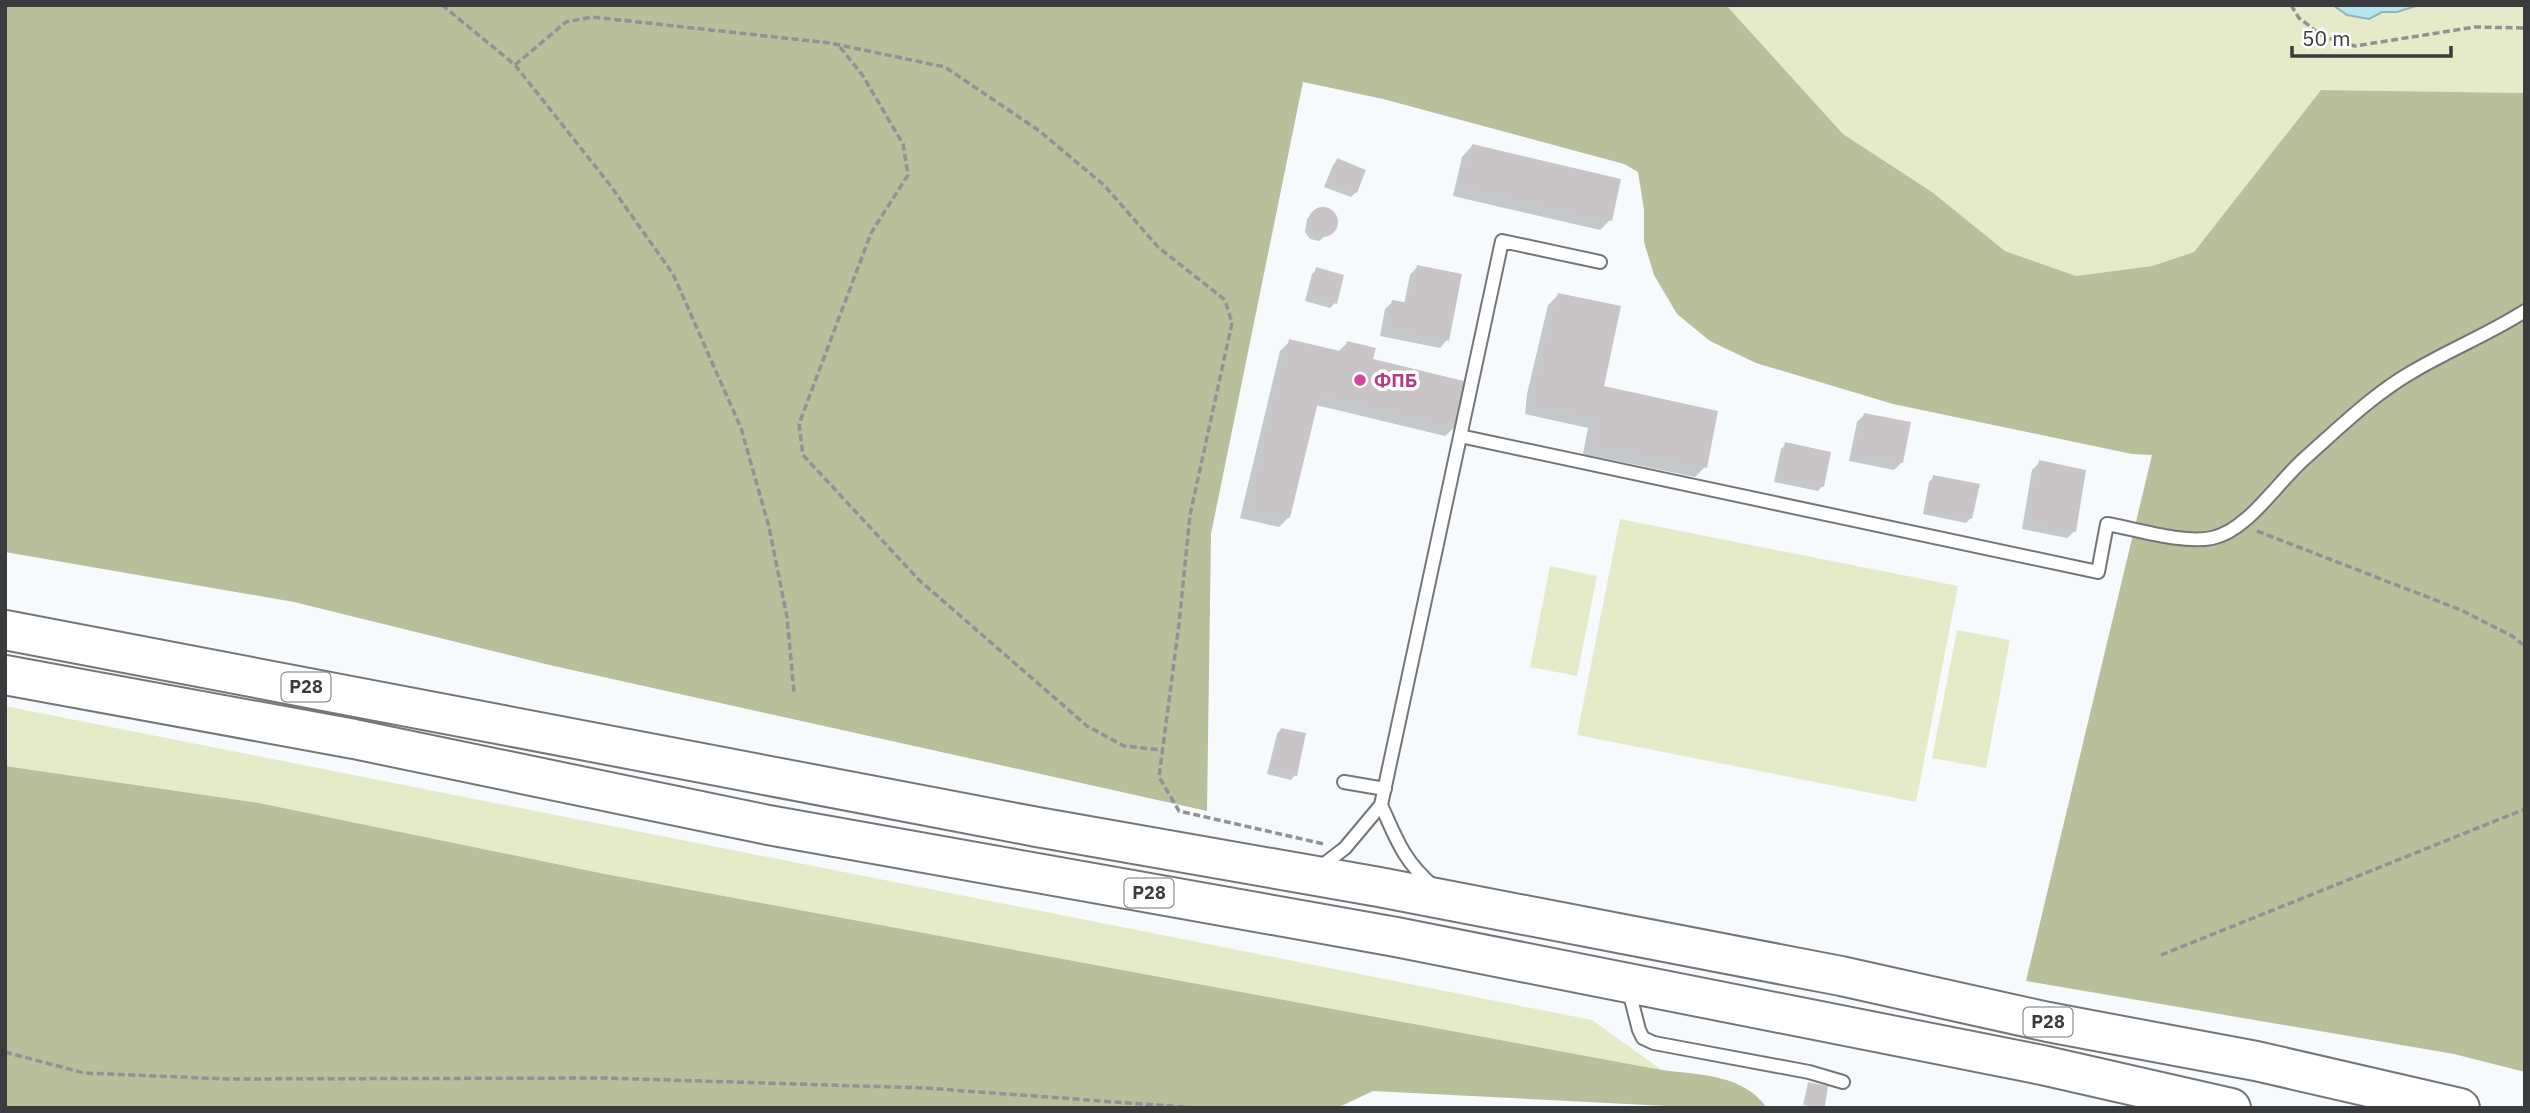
<svg xmlns="http://www.w3.org/2000/svg" width="2530" height="1113" font-family="'IBM Plex Sans',sans-serif">
  <rect width="100%" height="100%" fill="#f7fafd"/>
  <!-- green -->
  <path fill="#e5ebc8" d="M1726,5H2525V93L2321,90L2194,252L2152,266L2076,276L2005,251L1932,192L1843,134Z
    M1620,519L1958,586L1916,802L1577,735Z
    M1550,566L1597,576L1577,676L1530,667Z
    M1957,630L2010,640L1986,768L1932,758Z
    M5,706L1592,1020L1662,1070L605,874L259,803L5,766Z"/>
  <!-- forest -->
  <path fill="#b9be9b" d="M5,5H1726L1843,134L1932,192L2005,251L2076,276L2152,266L2194,252L2321,90L2525,93V1072L2454,1054L2026,981L2152,455L2132,454L1893,404L1756,363L1710,341L1677,314L1654,275L1644,242V210L1638,172L1624,164L1383,99L1303,82L1211,534L1207,811L545,664L294,602L5,552Z
    M5,766L259,803L605,874L1662,1070C1700,1075 1743,1074 1767,1108H1706L1373,1091L1337,1108H5Z"/>
  <!-- water -->
  <path fill="#b8e6f0" stroke="#92b3ba" stroke-width="2" d="M2333,5H2419L2397,12H2382L2369,19L2347,15Z"/>
  <!-- shadow -->
  <path fill="#0003" d="M1472,146L1610,220L1600,230L1453,196L1462,157Z
    M1337,160L1356,192L1351,197L1324,187L1333,165Z
    M1320,209L1332,212L1336,219L1335,228L1319,241L1310,239L1305,232L1307,219Z
    M1417,267L1447,340L1440,348L1380,336L1385,309L1392,302L1404,304L1410,275Z
    M1317,269L1335,303L1330,308L1305,301L1312,274Z
    M1558,295L1602,388L1705,467L1695,477L1583,454L1588,428L1525,414L1527,394L1548,305Z
    M1290,341L1337,353L1347,343L1456,426L1445,436L1316,405L1289,517L1279,527L1240,518L1280,351Z
    M1865,414L1902,462L1894,470L1849,461L1857,422Z
    M1786,444L1822,486L1818,491L1774,482L1781,449Z
    M2040,462L2075,531L2067,538L2022,529L2032,470Z
    M1934,477L1971,518L1966,523L1923,514L1929,482Z
    M1281,729L1295,775L1291,780L1267,774L1277,734Z
    M1808,1084L1823,1106L1821,1108L1803,1105Z"/>
  <!-- building -->
  <path fill="#c9c5c7" d="M1472,144L1621,179L1612,221L1462,186Z
    M1337,158L1366,170L1357,193L1328,182Z
    M1308 222a15 15 0 1 1 30 0a15 15 0 1 1-30 0Z
    M1417,265L1462,274L1449,341L1386,328L1392,300L1409,303Z
    M1316,267L1344,275L1337,304L1309,296Z
    M1558,293L1621,306L1604,386L1718,411L1707,468L1593,444L1598,418L1535,405L1537,382Z
    M1289,339L1344,352L1347,341L1376,348L1373,359L1468,382L1457,427L1320,394L1290,518L1249,508Z
    M1864,413L1911,422L1903,463L1856,454Z
    M1785,442L1831,452L1824,487L1778,477Z
    M2039,460L2086,470L2076,532L2029,522Z
    M1933,475L1980,484L1972,519L1926,510Z
    M1281,728L1306,733L1297,776L1271,770Z
    M1808,1082L1828,1086L1825,1106L1804,1103Z"/>
  <g fill="none" stroke-linecap="round" stroke-linejoin="round">
    <defs>
      <path id="lane" d="M1460,436L2098,572L2107,524C2136,529 2183,544 2212,538C2247,531 2277,483 2304,459C2338,429 2372,395 2412,372C2449,350 2489,334 2525,311
        M1344,782L1385,789
        M1381,805C1397,840 1403,860 1433,886
        M1319,868L1345,848L1381,805L1502,241L1600,262
        M1628,987L1639,1030L1643,1038L1654,1043L1809,1072L1843,1082"/>
      <path id="highway" d="M5,630L1037,827L1379,887L1841,976L2048,1022L2256,1061L2460,1108
        M5,675L354,739L768,825L1396,937L2042,1065L2231,1108"/>
    </defs>
    <!-- lane casing -->
    <use href="#lane" stroke="#747679" stroke-width="16"/>
    <!-- highway casing -->
    <use href="#highway" stroke="#747679" stroke-width="42"/>
    <!-- path -->
    <path stroke="#909295" stroke-width="3.5" stroke-dasharray="7 3.5" stroke-linecap="butt" d="M442,5L515,65L610,185L673,274L741,428L769,527L787,617L794,692
      M2291,5L2299,18L2324,37L2355,46L2475,27L2525,28
      M840,47L863,76L903,144L908,175L871,233L799,424L803,455L919,580L1087,726L1124,746L1162,750
      M515,65L566,22L592,17L830,43L945,67L1038,130L1104,185L1158,247L1225,300L1232,323L1190,515L1179,624L1159,777L1179,811L1324,844
      M2257,531L2461,610L2512,636L2525,646
      M2161,955L2525,809
      M5,1052L84,1073L228,1079L604,1078L925,1088L1197,1108"/>
    <!-- lane -->
    <use href="#lane" stroke="#fff" stroke-width="12"/>
    <!-- highway -->
    <use href="#highway" stroke="#fff" stroke-width="38"/>
  </g>
  <!-- markers -->
  <circle fill="#d1479c" stroke="#fff" stroke-width="2.5" cx="1360" cy="380" r="7"/>
  <g text-anchor="middle" stroke-width="7" stroke-linejoin="round" paint-order="stroke">
    <!-- shield labels -->
    <g fill="#fff" stroke="#757677" stroke-width="2">
      <rect x="281.5" y="672.5" width="49" height="29" rx="5"/>
      <rect x="1124.5" y="878.5" width="49" height="29" rx="5"/>
      <rect x="2023.5" y="1007.5" width="49" height="29" rx="5"/>
    </g>
    <g font-size="18" font-weight="bold" fill="#3a3b3d">
      <text x="306" y="693">Р28</text>
      <text x="1149" y="899">Р28</text>
      <text x="2048" y="1028">Р28</text>
    </g>
    <!-- hotel labels -->
    <g font-size="19" font-weight="bold" fill="#b23c85" stroke="#fff" text-anchor="start">
      <text x="1374" y="387">ФПБ</text>
    </g>
  </g>
  <!-- border -->
  <rect width="2530" height="1113" fill="none" stroke="#3a3b3d" stroke-width="14"/>
  <!-- scale -->
  <path d="M2292 46v10h159v-10" fill="none" stroke="#3a3b3d" stroke-width="3.5"/>
  <text x="2302" y="46" font-size="21" fill="#3a3b3d" stroke="#ffffff" stroke-width="5" paint-order="stroke">50 m</text>
</svg>
